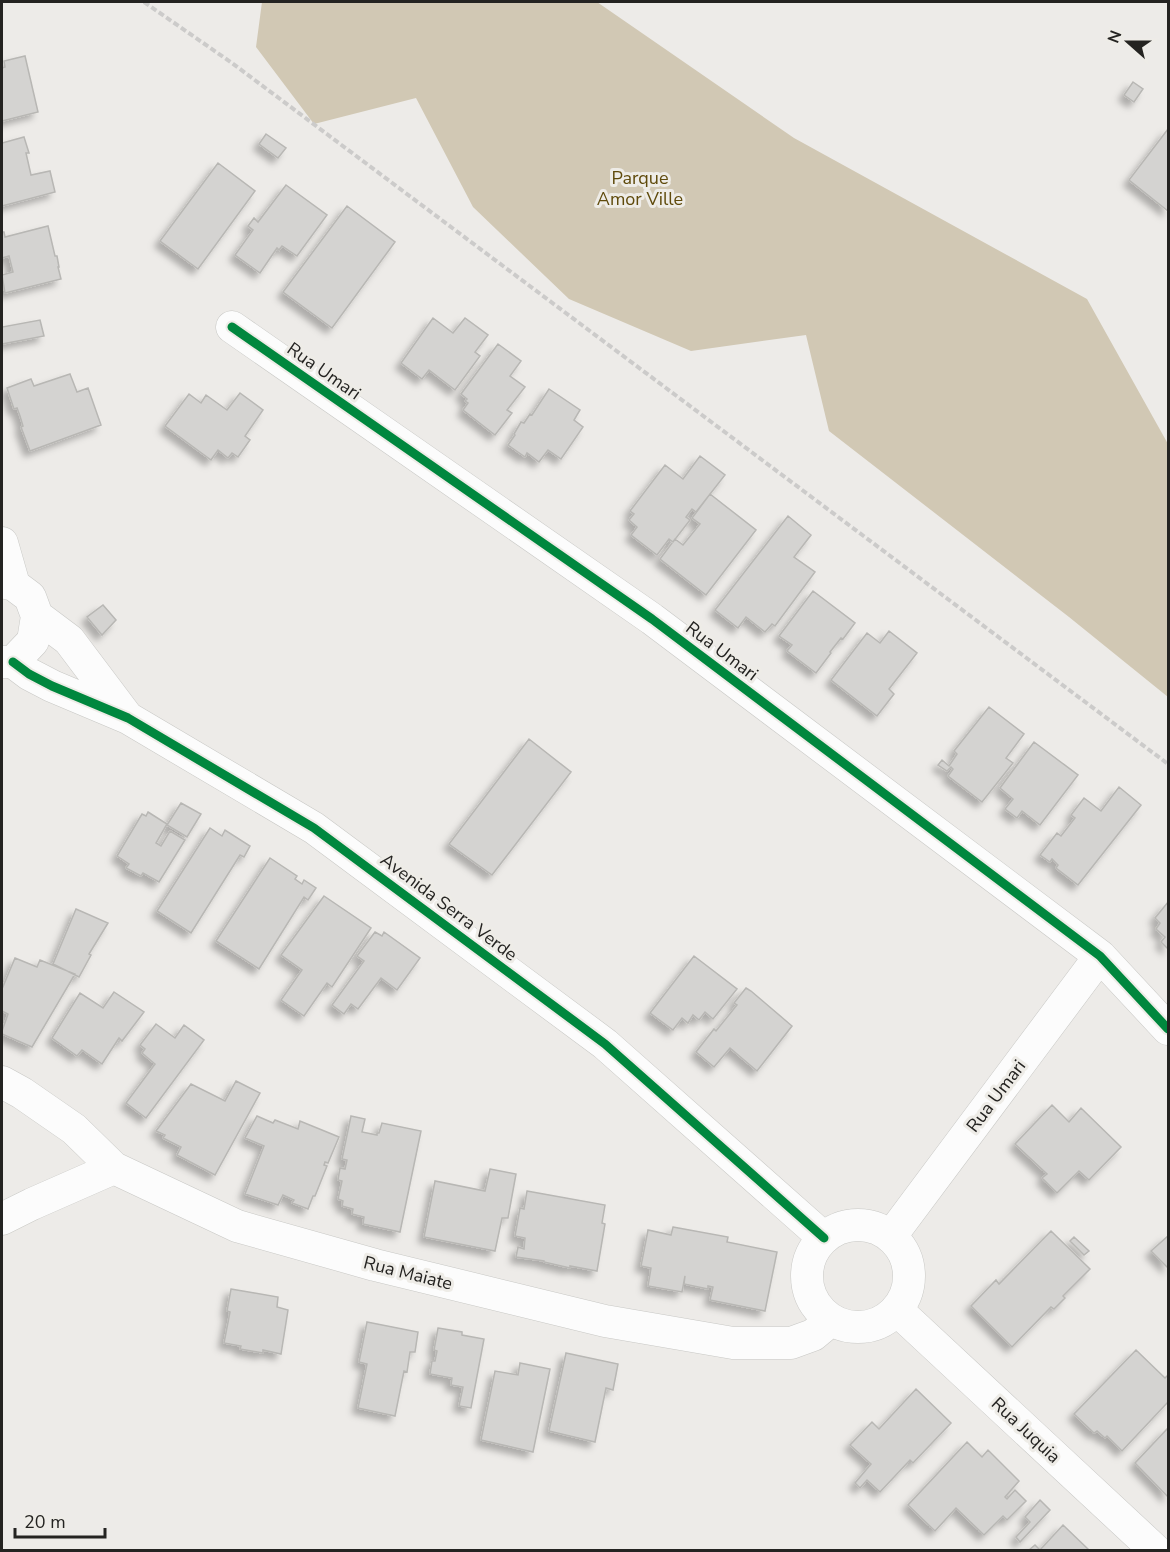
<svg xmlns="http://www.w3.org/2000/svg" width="1170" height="1552" font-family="'Nunito Sans',sans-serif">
  <defs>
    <filter id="shadow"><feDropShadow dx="-5.5" dy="5.5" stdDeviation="3" flood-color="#0004"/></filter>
  </defs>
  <rect width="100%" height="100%" fill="#edebe8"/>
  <!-- forest -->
  <path fill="#d1c8b4" d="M262,2H597L794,138L1087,299L1168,444V697L1069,617L829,431L806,335L691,351L569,299L473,207L416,98L314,124L256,47Z"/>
  <!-- building -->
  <path fill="#d4d3d1" stroke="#b8b7b4" stroke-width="1.5" filter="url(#shadow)" d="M25,56L38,112L2,121V68L5,67L4,61Z
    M1133,82L1143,89L1134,102L1124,95Z
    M1168,129V211L1129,180Z
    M266,134L286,148L278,158L259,144Z
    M24,137L29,153H26L31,175L50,171L55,192L2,206V143Z
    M218,163L255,191L198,269L160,241Z
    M286,185L327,215L297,256L282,246L279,250L277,248L260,273L235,255L253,230L248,226L254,218L258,222Z
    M347,206L395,242L332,328L283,292Z
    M48,226L55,256H57L59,267H58L61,279L5,293L2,275L13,272L9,256L2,258V232H4L5,237Z
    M433,318L453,333L465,318L488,335L475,352L480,356L455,390L429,370L422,379L401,363Z
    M40,320L44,336L2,344V327Z
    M498,344L521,361L510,376L525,387L507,410L512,413L495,435L463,410L468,403L465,401L467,399L461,394Z
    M70,374L77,392L88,388L101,425L30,451L21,427L23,426L20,416L17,408L14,409L7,388L31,379L34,386Z
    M549,389L580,410L574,420L583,427L561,459L548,450L539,462L527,453L525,457L508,445L515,435L514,434L521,422L524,423L530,414L532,415Z
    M240,393L263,410L245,436L250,440L238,457L232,453L228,458L218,450L211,460L165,426L189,394L201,403L206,395L227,410Z
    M700,456L725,475L696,512L692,509L686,517L690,520L673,542L669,539L657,555L631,535L637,527L629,520L634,514L630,511L665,465L683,479Z
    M710,494L756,530L706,595L660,559L675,539L683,545L700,524L692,518Z
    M788,516L811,535L794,557L815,572L775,626L772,624L765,632L746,617L738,628L715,610Z
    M813,591L855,623L843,639L841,638L830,652L831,653L816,673L787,651L792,645L779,636Z
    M103,605L116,620L102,635L87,617Z
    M889,631L917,653L889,689L894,694L877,716L831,680L867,633L880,643Z
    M989,707L1024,734L1006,758L1013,763L982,802L948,776L953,769L951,767L947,771L938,765L942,760L949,766L957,754L954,751Z
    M529,739L571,772L492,875L449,844Z
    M1034,742L1078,775L1040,825L1022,811L1017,818L1005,809L1013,799L1000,788Z
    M1119,787L1141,805L1078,885L1056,868L1058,865L1052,859L1050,862L1040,855L1057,833L1061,836L1075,818L1071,815L1084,798L1101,811Z
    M181,803L201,814L187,837L167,825Z
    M148,812L167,824L156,843L161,846L170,831L185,840L159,882L143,873L141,876L126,868L129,864L117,856L142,814L146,816Z
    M210,828L222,836L225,830L250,846L244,857L240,855L191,933L157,911Z
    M270,858L297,876L295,879L302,884L304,880L316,888L308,900L304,897L259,969L216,941Z
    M324,896L371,928L332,987L327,983L304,1016L281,1000L302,970L281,955Z
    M1168,902V949L1161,942L1165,937L1156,929L1160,923L1155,918Z
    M76,909L108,923L89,954L91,955L79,977L53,964Z
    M375,932L382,936L384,932L420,958L397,990L381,978L358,1009L351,1004L344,1014L332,1005L364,961L357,956Z
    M694,956L737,989L713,1019L705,1012L699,1020L693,1015L688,1023L682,1018L673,1030L650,1013Z
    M15,958L37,967L40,960L75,974L32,1047L2,1034V1031L8,1014L2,1011V989Z
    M746,988L751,991L792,1026L757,1071L730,1048L714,1067L696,1052L714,1029L716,1031L737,1005L734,1003Z
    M114,992L144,1012L122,1041L119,1038L102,1064L82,1050L77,1056L52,1038L80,993L103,1008Z
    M156,1024L175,1038L184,1025L204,1040L146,1118L126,1103L155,1064L142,1053L145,1049L140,1045Z
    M236,1081L260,1093L215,1175L177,1155L181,1147L163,1138L165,1135L156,1131L191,1084L225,1101Z
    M1052,1105L1069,1122L1081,1108L1121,1147L1089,1180L1079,1171L1057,1193L1042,1178L1047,1174L1015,1144Z
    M257,1116L273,1123L275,1120L298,1129L300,1121L339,1137L328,1163L325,1162L324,1165L327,1166L315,1196H313L308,1209L292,1203L294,1200L283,1195L278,1205L245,1194L264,1146L245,1138Z
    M351,1116L365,1119L362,1132L377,1135V1133H379L382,1123L421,1131L400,1232L363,1224L364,1217L352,1214L353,1209L342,1206L343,1201L338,1199L342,1181L338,1180L340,1168L345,1169L347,1160L342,1159Z
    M490,1169L516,1174L508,1218H502L495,1251L424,1237L435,1181L485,1191Z
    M527,1191L605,1205L602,1223L605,1224L597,1271L570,1266V1268L544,1262V1261L516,1257L518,1247L524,1249L525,1238L515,1236L520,1208L524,1209Z
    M673,1227L728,1237L727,1242L777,1252L765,1311L710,1300L713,1287L708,1286V1289L684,1284L685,1276L682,1292L648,1286L651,1268L641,1266L648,1230L671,1235Z
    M1051,1231L1090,1269L1063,1296L1065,1298L1054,1309L1051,1307L1012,1347L971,1306L996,1280L999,1284Z
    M1168,1236V1268L1151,1251Z
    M1074,1237L1089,1251L1084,1255L1070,1241Z
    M231,1289L278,1297L277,1307L288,1310L281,1354L263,1350V1353L240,1349L241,1346L224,1343L230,1312L227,1311Z
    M367,1322L418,1332L415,1352H410L407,1372L404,1371L395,1416L358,1408L367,1364L359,1362Z
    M438,1328L462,1332V1335L484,1339L471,1408L459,1406L463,1387L451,1385L452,1378L430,1374L432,1361H435L437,1351L434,1350Z
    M1136,1350L1165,1378L1168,1375V1402L1122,1451L1107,1436L1105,1438L1097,1431L1094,1433L1074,1414Z
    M566,1353L618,1364L613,1390L606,1388L595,1442L549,1431Z
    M520,1363L550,1369L533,1452L481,1440L495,1371L518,1375Z
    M916,1389L951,1423L913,1463L910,1460L880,1492L867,1480L860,1488L855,1483L871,1464L850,1445L872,1422L879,1429Z
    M1168,1428V1497L1135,1463Z
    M967,1442L982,1457L988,1450L1019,1481L1005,1497L1007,1499L1015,1490L1026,1501L1007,1520L1003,1516L984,1535L956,1508L935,1531L908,1505Z
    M1040,1500L1050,1510L1020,1542L1016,1537L1030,1522L1025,1517Z
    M1063,1525L1089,1550H1029L1035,1545L1040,1550Z"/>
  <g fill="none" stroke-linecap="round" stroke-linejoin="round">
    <defs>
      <path id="minor" d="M232,327L652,619L1100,956L1168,1029
        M2,543L14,585
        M2,582L14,585L30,597L37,616L33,641L13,662H2
        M37,616L69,640L127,717
        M13,662L29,674L52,686L128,718L314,828L605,1044L824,1238
        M2,1082L22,1093L74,1129L114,1168L237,1226L375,1265L605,1321L733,1343H791L813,1335L831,1320
        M2,1219L32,1204L114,1168
        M807 1276a51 51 0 1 1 102 0a51 51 0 1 1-102 0Z
        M891,1236L1100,956
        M897,1310L1155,1550"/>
    </defs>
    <!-- minor casing -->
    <use href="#minor" stroke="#c8c8c5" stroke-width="33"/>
    <!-- path -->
    <path stroke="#cccbca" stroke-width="4" stroke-dasharray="6 3" stroke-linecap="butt" d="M144,2L232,63L1168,764"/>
    <!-- minor -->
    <use href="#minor" stroke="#fcfcfc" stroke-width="32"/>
    <defs>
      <path id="cycleway" d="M232,327L652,619L1100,956L1168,1029
        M13,662L29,674L52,686L128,718L314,828L605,1044L824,1238"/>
    </defs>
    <!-- cycleway casing -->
    <use href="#cycleway" stroke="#eeece7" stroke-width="13"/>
    <!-- cycleway -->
    <use href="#cycleway" stroke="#00873e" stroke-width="9"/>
  </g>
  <g text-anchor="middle" stroke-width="6" stroke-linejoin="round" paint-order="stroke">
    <!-- park labels -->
    <g font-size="18" fill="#5f4a0b" stroke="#eeece7">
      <text x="640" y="184">Parque<tspan x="640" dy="21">Amor Ville</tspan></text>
    </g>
    <!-- street labels -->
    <g font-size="18" fill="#242321" stroke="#eeece7">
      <text transform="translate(324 371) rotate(35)" y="6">Rua Umari</text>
      <text transform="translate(722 651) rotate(37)" y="6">Rua Umari</text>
      <text transform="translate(449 907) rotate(37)" y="6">Avenida Serra Verde</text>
      <text transform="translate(996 1096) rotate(-53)" y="6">Rua Umari</text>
      <text transform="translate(408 1273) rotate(14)" y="6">Rua Maiate</text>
      <text transform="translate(1026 1430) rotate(43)" y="6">Rua Juquia</text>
    </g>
  </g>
  <!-- border -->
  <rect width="1170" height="1552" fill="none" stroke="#242321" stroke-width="6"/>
  <!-- north arrow -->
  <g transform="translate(1128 42) rotate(291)" stroke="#eeece7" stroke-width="4.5" paint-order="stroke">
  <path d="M0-4.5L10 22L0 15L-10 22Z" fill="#242321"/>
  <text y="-9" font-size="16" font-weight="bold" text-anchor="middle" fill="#242321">N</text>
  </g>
  <!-- scale -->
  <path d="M15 1528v9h90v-9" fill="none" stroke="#242321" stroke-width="3"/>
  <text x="24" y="1528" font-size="18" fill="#242321" stroke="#eeece7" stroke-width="4.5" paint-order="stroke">20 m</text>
</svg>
